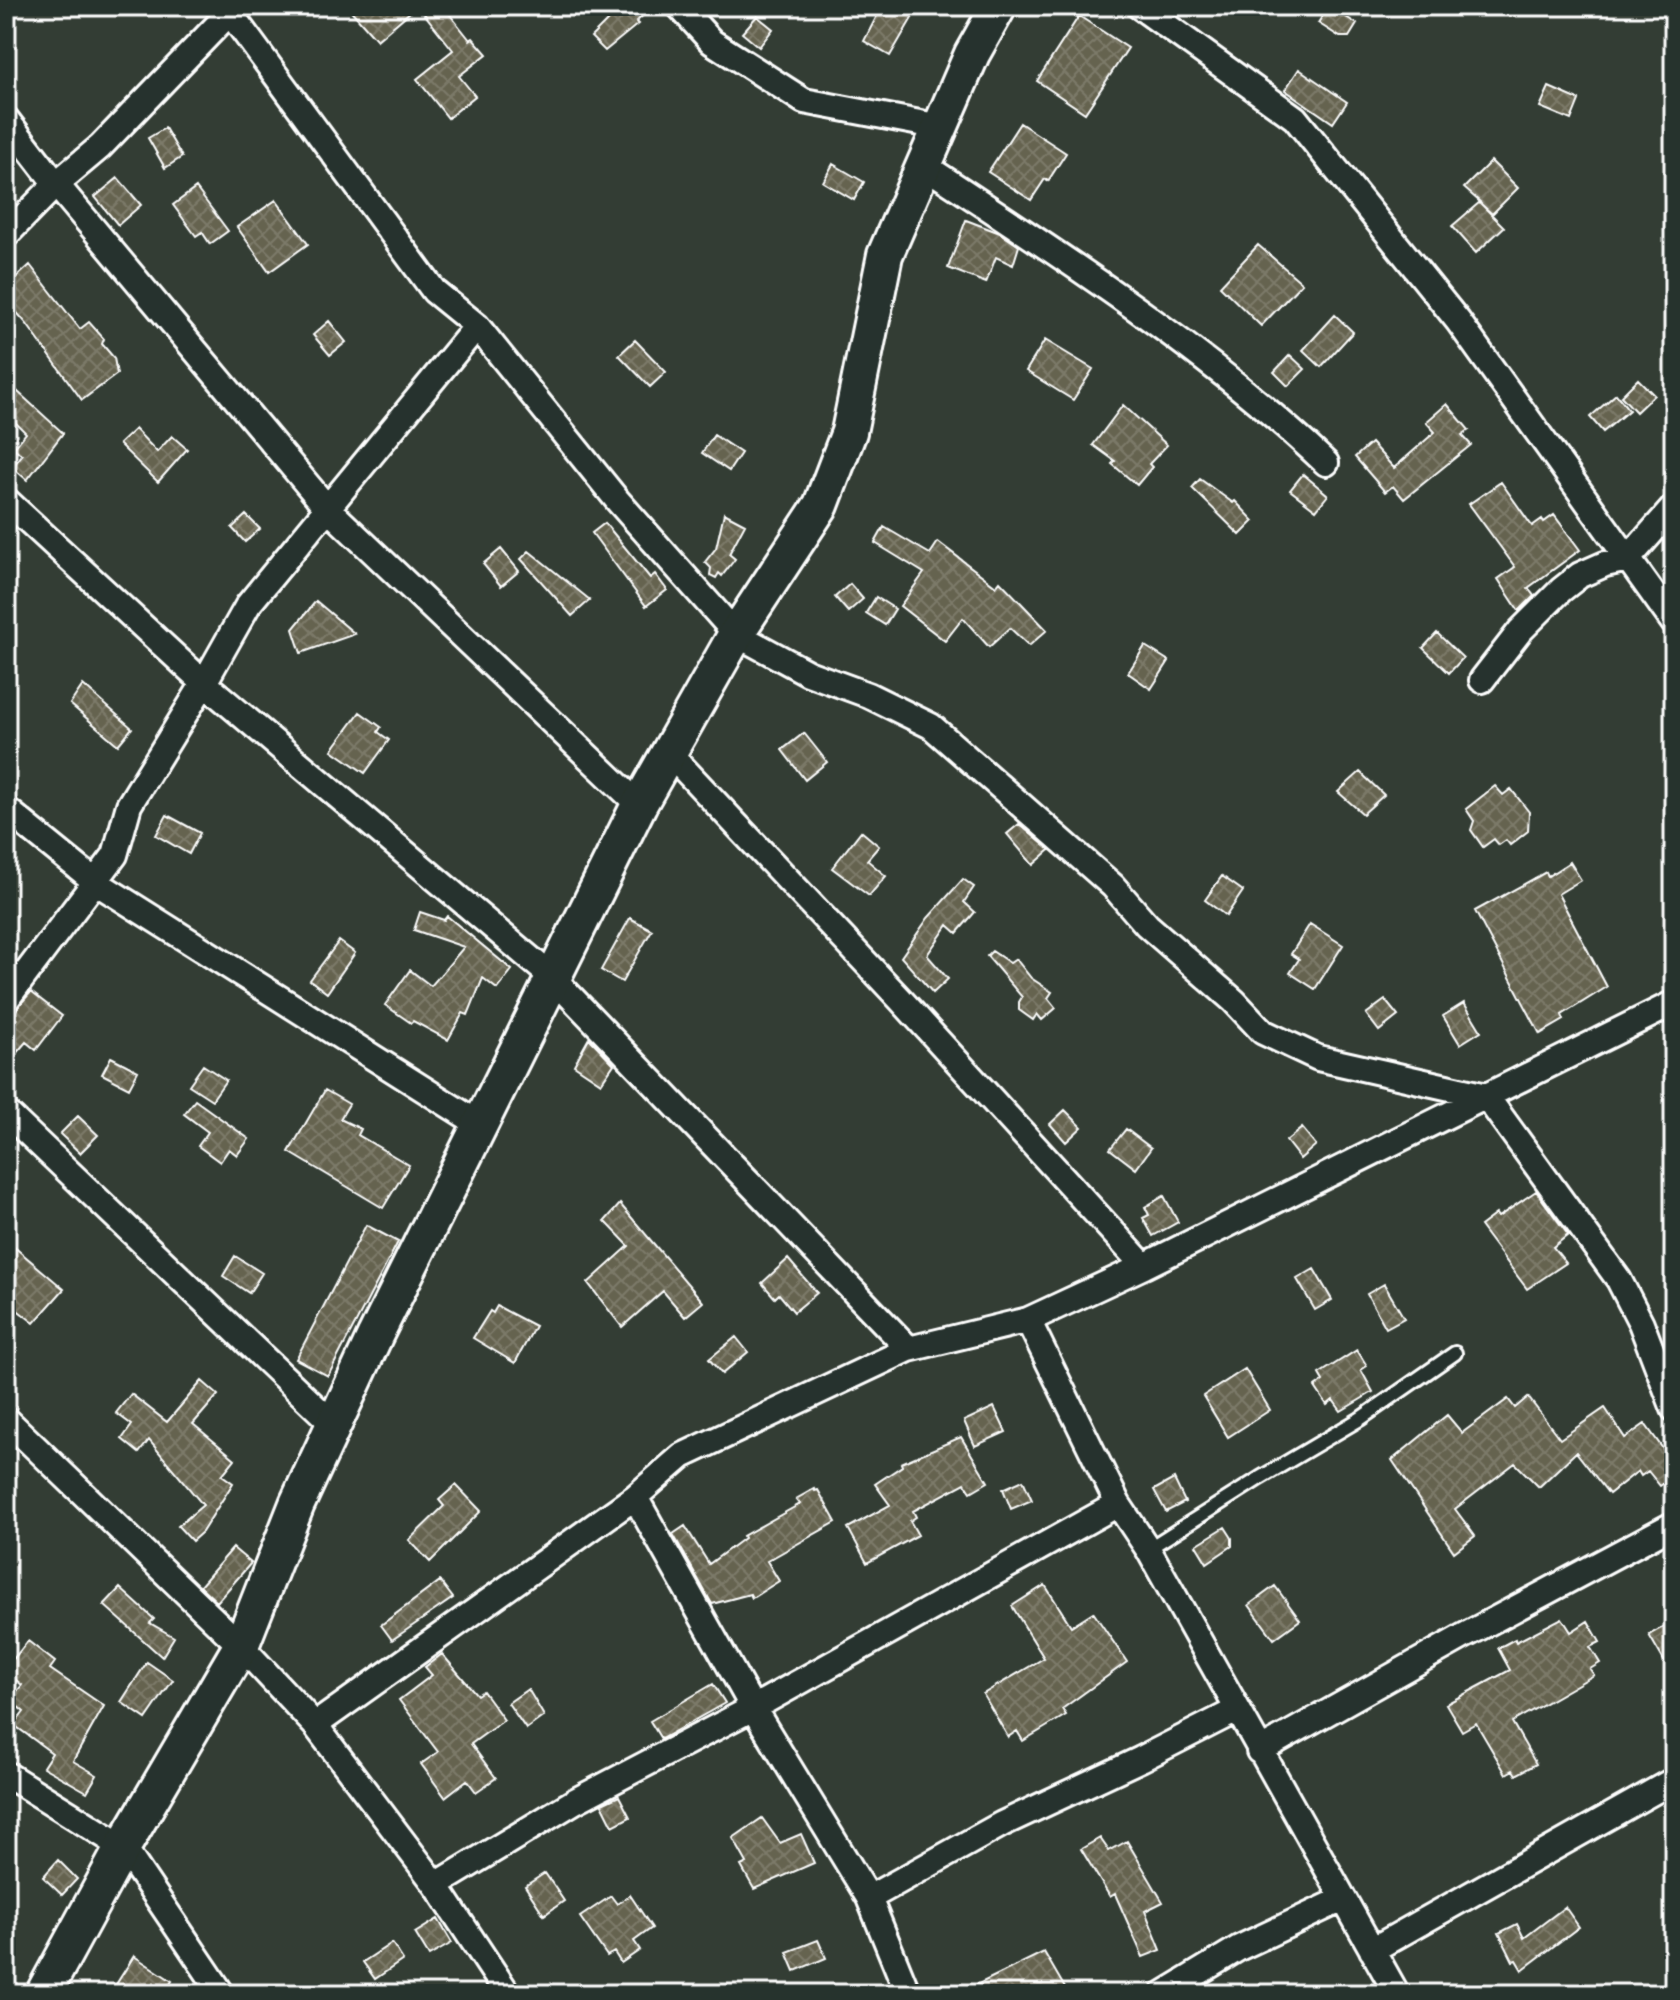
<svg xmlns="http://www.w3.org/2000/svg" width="1680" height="2000" font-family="'Architects Daughter',sans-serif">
  <defs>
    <pattern id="building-cross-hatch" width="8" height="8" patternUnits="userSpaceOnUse" patternTransform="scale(2)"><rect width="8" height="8" fill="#65634f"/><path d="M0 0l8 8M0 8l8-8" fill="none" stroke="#7c7a69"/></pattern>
  </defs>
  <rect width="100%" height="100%" fill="#333d34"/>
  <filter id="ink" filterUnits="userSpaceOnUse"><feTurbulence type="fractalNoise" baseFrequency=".0125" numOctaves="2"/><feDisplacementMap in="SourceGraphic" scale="16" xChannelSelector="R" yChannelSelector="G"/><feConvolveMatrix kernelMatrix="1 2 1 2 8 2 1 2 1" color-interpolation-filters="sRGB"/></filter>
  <g filter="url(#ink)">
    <!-- building -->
    <path fill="url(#building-cross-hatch)" stroke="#fff" stroke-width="2" d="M347,6H417L377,40Z
      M418,6H443L470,40L473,38L487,54L459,76L475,96L448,118L417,79L453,50Z
      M622,6L651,8L636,22L638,24L605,51L591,37Z
      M882,6H919L890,56L864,41Z
      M1329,6L1357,24L1349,37H1340L1318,23Z
      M757,16L773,29L759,47L742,33Z
      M1079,16L1128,48L1085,113L1037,81Z
      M1299,69L1347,102L1333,123L1285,90Z
      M1549,87L1579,100L1571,120L1540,107Z
      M1020,123L1066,153L1048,181L1045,179L1031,200L988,172Z
      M165,128L182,157L165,168L148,138Z
      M1491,161L1518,188L1492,214L1480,203L1504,227L1476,253L1452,226L1480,202L1464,188Z
      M833,164L864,182L854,200L823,182Z
      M118,178L141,205L118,225L95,197Z
      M196,188L228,231L210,244L202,232L196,236L173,205Z
      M276,200L308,244L269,272L237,227Z
      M966,220L1000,233L1019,246L1013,265L996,257L986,283L948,268Z
      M1258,245L1302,283L1261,326L1220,286Z
      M30,265L80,329L89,322L104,339L102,344L114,358L117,374L82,400L26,323L6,300V287Z
      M1335,315L1353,332L1321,367L1303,350Z
      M329,321L346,342L330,355L313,335Z
      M635,340L666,372L650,387L619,355Z
      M1045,340L1093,369L1073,400L1026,371Z
      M1290,355L1305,369L1288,386L1274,372Z
      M1638,379L1654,395L1636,412L1621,396Z
      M6,381L63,433L27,480L12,467L22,455L14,448L26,433L6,413Z
      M1616,394L1629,410L1603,432L1590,417Z
      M1447,404L1469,430L1462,435L1471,445L1404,499L1393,486L1385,492L1355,457L1371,443L1394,468L1435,432L1426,422Z
      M1123,405L1167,445L1149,464L1152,467L1137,485L1112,464L1115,461L1093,445Z
      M135,429L157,452L172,436L187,449L158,482L119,444Z
      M714,435L741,453L729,471L702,453Z
      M1303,474L1328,495L1316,510L1290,490Z
      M1200,479L1233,503L1235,501L1254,521L1240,535L1192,488Z
      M1501,482L1532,526L1542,519L1544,522L1554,515L1580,550L1528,588L1534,596L1519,611L1498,579L1515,567L1469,504Z
      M724,513L745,524L729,554L735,559L722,576L719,573L716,578L710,575L711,568L705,562L716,548Z
      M246,515L260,529L245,542L232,528Z
      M605,523L650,578L655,574L667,590L646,606L592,533Z
      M884,527L930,554L938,542L996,586L1000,581L1047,630L1029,646L1010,628L989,647L963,618L945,641L900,606L924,573L875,543Z
      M501,549L519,571L501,586L483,564Z
      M529,551L590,600L572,616L521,559Z
      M850,584L863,599L848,612L835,597Z
      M876,597L895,609L885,625L866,613Z
      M316,601L355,634L301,653L293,629Z
      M1437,633L1463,658L1449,673L1423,648Z
      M1145,646L1169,661L1151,689L1128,673Z
      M83,685L132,728L118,745L70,704Z
      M360,712L381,727L378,732L389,740L365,773L332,750Z
      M804,733L827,762L805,780L782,750Z
      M1360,772L1384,795L1363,814L1338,792Z
      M1495,786L1503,795L1511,789L1529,812L1528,831L1510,845L1506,840L1499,845L1494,839L1483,847L1471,830L1474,821L1466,809Z
      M167,815L200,833L189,854L156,835Z
      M1019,824L1050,850L1033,865L1007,834Z
      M861,831L879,846L867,860L886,876L869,896L832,868Z
      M1570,862L1581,880L1558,894L1607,987L1562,1015L1564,1020L1540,1034L1475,911L1546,872L1548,876Z
      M1222,876L1243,891L1226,916L1205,900Z
      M963,879L974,887L964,902L975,912L957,933L948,925L927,955L948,979L933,993L901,957L928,918Z
      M420,912L444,920L447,916L512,970L497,989L483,978L468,1015L463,1013L448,1040L413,1021L411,1023L385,1005L410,970L431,986L464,947L414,930Z
      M630,918L652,930L622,982L601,970Z
      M1310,924L1343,945L1315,989L1290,973L1299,959L1291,954Z
      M339,941L355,953L327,993L310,980Z
      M992,951L1010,963L1016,959L1031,978L1052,992L1048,998L1056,1008L1042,1020L1037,1014L1033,1020L1019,1010V1002L1022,997L987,956Z
      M31,992L62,1016L36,1050L26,1042L6,1065V1020Z
      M1385,1000L1398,1016L1379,1031L1366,1014Z
      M1464,1003L1481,1031L1460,1044L1443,1016Z
      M589,1038L614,1064L601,1083L574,1065Z
      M111,1057L138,1071L129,1088L102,1074Z
      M203,1065L226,1080L212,1100L189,1085Z
      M325,1090L349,1104L340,1119L361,1129L358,1135L409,1165L383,1208L289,1152Z
      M195,1100L249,1139L237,1155L229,1149L220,1162L198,1146L208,1132L184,1114Z
      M1065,1110L1082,1127L1066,1142L1050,1124Z
      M78,1116L98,1135L80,1153L60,1134Z
      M1302,1128L1316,1145L1300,1159L1286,1141Z
      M1126,1129L1151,1148L1136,1169L1110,1149Z
      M1536,1191L1568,1235L1553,1247L1566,1263L1527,1289L1480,1226L1496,1214L1498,1217Z
      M1164,1196L1178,1222L1153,1236L1143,1218L1149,1215L1145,1207Z
      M620,1204L703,1302L685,1317L663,1291L622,1327L588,1283L629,1246L605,1221Z
      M366,1225L398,1242L328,1376L296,1359Z
      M6,1240L64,1289L34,1323L6,1301Z
      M235,1256L262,1273L249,1293L223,1276Z
      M788,1259L817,1293L794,1312L779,1294L775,1298L762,1283Z
      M1314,1269L1332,1300L1315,1310L1297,1279Z
      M1384,1284L1404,1318L1386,1328L1367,1294Z
      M497,1306L535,1326L515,1363L473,1338L490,1311L493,1313Z
      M736,1337L748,1352L722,1374L709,1359Z
      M1357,1350L1367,1366L1361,1370L1373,1392L1341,1411L1333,1400L1327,1405L1315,1387L1323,1381L1319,1374Z
      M1245,1369L1270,1410L1228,1437L1203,1396Z
      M202,1381L218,1395L193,1424L235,1459L222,1475L233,1483L202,1532L192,1541L178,1526L203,1505L149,1440L139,1453L122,1439L132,1425L116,1413L131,1394L167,1422Z
      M1528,1397L1560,1439L1605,1408L1625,1438L1645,1424L1674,1464V1476L1660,1486L1648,1471L1641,1476L1638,1471L1609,1494L1576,1452L1539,1487L1515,1463L1455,1509L1475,1536L1454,1552L1392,1460L1447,1415L1462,1433L1508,1399L1515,1408Z
      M994,1407L1006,1432L975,1446L964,1421Z
      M961,1437L988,1482L971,1492L965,1483L913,1511L916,1517L910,1521L918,1535L867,1563L848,1528L890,1505L875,1484L902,1466L901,1463Z
      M1174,1479L1185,1502L1166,1512L1154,1490Z
      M1023,1480L1032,1500L1011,1509L1003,1489Z
      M456,1485L481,1511L430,1562L409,1540L444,1506L439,1500Z
      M814,1489L815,1491L818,1490L836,1522L767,1561L779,1581L752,1598L750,1594L712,1604L673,1534L685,1526L709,1564L744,1538L743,1536L800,1504L796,1499Z
      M1225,1527L1232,1538V1546L1207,1563L1196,1545Z
      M233,1548L251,1563L217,1602L200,1586Z
      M440,1581L453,1598L392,1640L381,1625Z
      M1045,1585L1071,1626L1093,1612L1127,1662L1062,1709L1066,1715L1023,1741L1017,1731L1008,1737L983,1694L1044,1658L1012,1606Z
      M1275,1586L1300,1620L1274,1639L1249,1605Z
      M120,1588L154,1619L150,1623L174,1637L162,1657L104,1605Z
      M1562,1618L1571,1632L1588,1621L1600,1642L1590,1647L1600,1663L1590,1669L1594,1675L1512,1722L1536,1764L1516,1775L1513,1770L1506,1774L1476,1723L1462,1731L1446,1704L1510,1670L1498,1648L1515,1639L1516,1642Z
      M1674,1621V1678L1649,1635Z
      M28,1641L55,1662L50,1669L104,1706L73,1761L97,1775L87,1792L43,1767L52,1753L14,1725L24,1712L10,1700L22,1685L6,1672V1668Z
      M442,1654L477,1695L483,1691L504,1720L471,1744L496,1778L476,1792L467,1780L445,1797L421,1764L438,1752L399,1700L432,1675L425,1667Z
      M147,1662L173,1680L146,1719L121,1702Z
      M713,1684L725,1703L661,1739L650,1721Z
      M528,1689L544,1716L526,1729L508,1703Z
      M619,1796L630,1817L613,1826L602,1804Z
      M762,1818L780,1843L801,1834L814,1863L754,1889L741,1866L747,1863L733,1838Z
      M1100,1838L1109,1851L1127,1841L1163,1902L1145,1911L1161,1950L1143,1957L1115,1894L1110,1897L1081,1849Z
      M58,1860L77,1879L62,1895L43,1877Z
      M545,1873L564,1901L544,1915L525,1886Z
      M630,1895L652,1928L634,1941L640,1950L621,1963L614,1952L607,1956L580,1917L611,1896L617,1904Z
      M1565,1907L1579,1927L1522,1970L1516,1960L1513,1961L1499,1933L1517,1924L1524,1938Z
      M438,1919L452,1943L429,1956L415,1933Z
      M818,1940L826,1958L795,1971L787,1952Z
      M392,1943L403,1960L375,1979L363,1962Z
      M1044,1952L1065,1988L1054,1994H958Z
      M134,1956L172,1981L164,1994H110Z"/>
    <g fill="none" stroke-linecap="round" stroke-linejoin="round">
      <defs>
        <path id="lane" d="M1148,1549L1260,1478L1360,1419L1455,1353"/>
        <path id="street" d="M225,6L434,291L477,326L618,501L736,634L808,673L868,695L931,726L1113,886L1147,925L1234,1001L1263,1032L1318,1058L1486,1096L1619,1280L1641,1323L1674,1409
          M679,6L712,42L804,101L941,127
          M1139,6L1295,118L1458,321L1674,623
          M6,119L56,184L327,508L639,805
          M925,166C1064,258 1205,348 1326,463
          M6,235L56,184L100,147L236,6
          M6,500L204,683L552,977L909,1349
          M1482,680L1520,631L1561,590L1580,575L1605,564L1628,559L1674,507
          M669,753L901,1000L1144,1266
          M6,809L97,883L479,1124
          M6,1000L115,855L129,805L204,683L248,605L477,326
          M6,1112L334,1425
          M6,1419L241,1646L315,1725L436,1885L508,1994
          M315,1725L635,1497
          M1259,1751L1462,1637L1674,1524
          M6,1774L123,1847L222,1994
          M436,1885L575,1801L753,1708L1118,1504
          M869,1898L1002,1824L1141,1759L1237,1710
          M1372,1950L1674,1780
          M908,1994L869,1898L753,1708L635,1497L682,1456L909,1349L1028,1320
          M1163,1994L1239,1948L1343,1899
          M1397,1994L1148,1549L1118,1504L1028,1320L1144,1266L1674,1003"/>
        <path id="secondary" d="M43,1994L123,1847L241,1646L297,1504L375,1336L639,805L736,634L821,505L849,432L885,255L972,54L999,6"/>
      </defs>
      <!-- lane casing -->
      <use href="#lane" stroke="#fff" stroke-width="18"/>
      <!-- street casing -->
      <use href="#street" stroke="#fff" stroke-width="30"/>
      <!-- secondary casing -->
      <use href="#secondary" stroke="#fff" stroke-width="40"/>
      <!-- lane -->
      <use href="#lane" stroke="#26332d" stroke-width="12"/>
      <!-- street -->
      <use href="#street" stroke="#26332d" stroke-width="24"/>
      <!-- secondary -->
      <use href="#secondary" stroke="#26332d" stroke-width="34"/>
    </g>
  </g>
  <!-- margin -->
  <rect width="1680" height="2000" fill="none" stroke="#26332d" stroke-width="32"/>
  <rect x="16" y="16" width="1648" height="1968" fill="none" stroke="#fff" stroke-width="3" filter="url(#ink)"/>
</svg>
